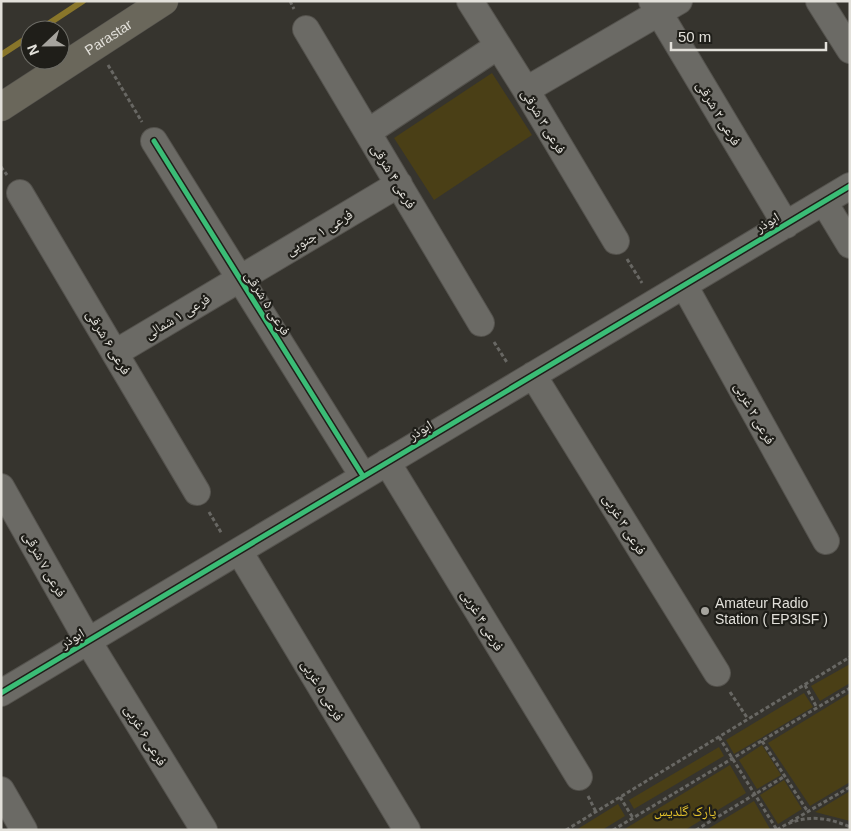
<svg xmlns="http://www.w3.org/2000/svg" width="851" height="831" font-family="Arial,'Noto Naskh Arabic',sans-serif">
  <rect width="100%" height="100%" fill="#36342e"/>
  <!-- green -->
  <path fill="#4a3f16" d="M492,73L532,135L434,200L394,138Z
    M850,664V683L820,701L811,686Z
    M804,693L813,707L734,754L726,740Z
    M850,693V782L810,806L768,743Z
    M762,745L781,775L757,789L739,760Z
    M719,747L724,756L634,809L629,800Z
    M730,765L746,793L685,830H623Z
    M784,780L802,809L778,824L760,795Z
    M850,791V821L815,812Z
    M754,801L770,829L768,830H706Z
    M618,804L625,816L602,830H576Z"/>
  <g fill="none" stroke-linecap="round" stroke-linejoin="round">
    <!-- stream -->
    <path stroke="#89762a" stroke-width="6" d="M39,30L83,1
      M1,55L30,36"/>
    <defs>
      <path id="minor" d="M470,1L526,90L616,241
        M652,1L786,225
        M819,1L850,50
        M306,29L481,323
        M526,90L679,1
        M368,132L498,46
        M154,141L363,476
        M20,193L197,492
        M824,202L850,245
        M684,285L826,541
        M115,353L399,184
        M533,375L717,673
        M387,462L579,777
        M1,487L88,641L204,830
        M239,551L407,830
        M1,693L850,186
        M1,790L24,830"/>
      <g id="major">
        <path id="s1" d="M1,107L164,1"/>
      </g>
    </defs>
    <!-- minor casing -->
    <use href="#minor" stroke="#55534e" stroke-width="28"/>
    <!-- major casing -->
    <use href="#major" stroke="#55534e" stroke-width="29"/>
    <!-- path -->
    <path stroke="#686763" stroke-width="3" stroke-dasharray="4 2.5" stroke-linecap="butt" d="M290,1L294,9
      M108,65L142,122
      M1,167L7,175
      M627,259L642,283
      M494,342L508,364
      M209,512L222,534
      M805,685L817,708
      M730,692L748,719
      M719,737L777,830
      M762,741L808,812
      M588,796L596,812
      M620,797L633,818
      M790,822L850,787
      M566,830L850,657
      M613,830L850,688
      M696,830L785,776
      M777,830C800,814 826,816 850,827"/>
    <!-- minor -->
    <use href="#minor" stroke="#6b6a65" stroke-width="26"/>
    <!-- major -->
    <use href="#major" stroke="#6a675b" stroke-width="28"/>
    <defs>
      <path id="cycleway" d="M154,141L363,476
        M1,693L850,186"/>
    </defs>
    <!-- cycleway casing -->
    <use href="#cycleway" stroke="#1f1e19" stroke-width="8"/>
    <!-- cycleway -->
    <use href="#cycleway" stroke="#3abd76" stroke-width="5"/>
  </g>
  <!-- markers -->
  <circle fill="#a6a49e" stroke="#1f1e19" stroke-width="2" cx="705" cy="611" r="5"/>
  <g text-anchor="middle" stroke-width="4.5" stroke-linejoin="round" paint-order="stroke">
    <!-- street labels -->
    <g font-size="14" fill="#e2e0da" stroke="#1f1e19">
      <text dy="5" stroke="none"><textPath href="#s1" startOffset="128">Parastar</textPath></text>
      <text transform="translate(719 113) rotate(59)" y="5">فرعی ۲ شرقی</text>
      <text transform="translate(544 121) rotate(59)" y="5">فرعی ۳ شرقی</text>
      <text transform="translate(394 176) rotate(59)" y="5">فرعی ۴ شرقی</text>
      <text transform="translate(767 222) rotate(-31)" y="5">ابوذر</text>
      <text transform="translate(319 232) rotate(-31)" y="5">فرعی ۱ جنوبی</text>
      <text transform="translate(268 303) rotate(58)" y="5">فرعی ۵ شرقی</text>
      <text transform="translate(177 316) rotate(-31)" y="5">فرعی ۱ شمالی</text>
      <text transform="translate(109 342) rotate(59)" y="5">فرعی ۶ شرقی</text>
      <text transform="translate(755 413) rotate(61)" y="5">فرعی ۲ غربی</text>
      <text transform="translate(420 430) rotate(-31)" y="5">ابوذر</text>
      <text transform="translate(625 524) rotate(58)" y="5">فرعی ۳ غربی</text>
      <text transform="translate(45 564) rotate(61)" y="5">فرعی ۷ شرقی</text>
      <text transform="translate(483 620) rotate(59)" y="5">فرعی ۴ غربی</text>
      <text transform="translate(72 638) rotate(-31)" y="5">ابوذر</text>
      <text transform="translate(323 690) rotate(59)" y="5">فرعی ۵ غربی</text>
      <text transform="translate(146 735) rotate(59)" y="5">فرعی ۶ غربی</text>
    </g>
    <!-- poi labels -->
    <g font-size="14" fill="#e2e0da" stroke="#1f1e19" text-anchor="start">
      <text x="715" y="608">Amateur Radio<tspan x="715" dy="16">Station ( EP3ISF )</tspan></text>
    </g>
    <!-- park labels -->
    <g font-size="14" fill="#e7c52c" stroke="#1f1e19">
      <text x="685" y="816">پارک گلدیس</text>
    </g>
  </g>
  <!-- border -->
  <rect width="851" height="831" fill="none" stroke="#e2e0da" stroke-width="5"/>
  <!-- north arrow -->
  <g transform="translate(45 45) rotate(248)"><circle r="24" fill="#1f1e19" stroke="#6d6c66"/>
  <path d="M0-4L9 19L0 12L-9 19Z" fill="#a6a49e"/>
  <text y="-8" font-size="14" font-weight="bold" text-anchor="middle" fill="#e2e0da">N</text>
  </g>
  <!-- scale -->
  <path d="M671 42v8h155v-8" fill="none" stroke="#e2e0da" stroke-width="2.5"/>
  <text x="678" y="42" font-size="15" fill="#e2e0da" stroke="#1f1e19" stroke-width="4" paint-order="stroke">50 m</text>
</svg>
